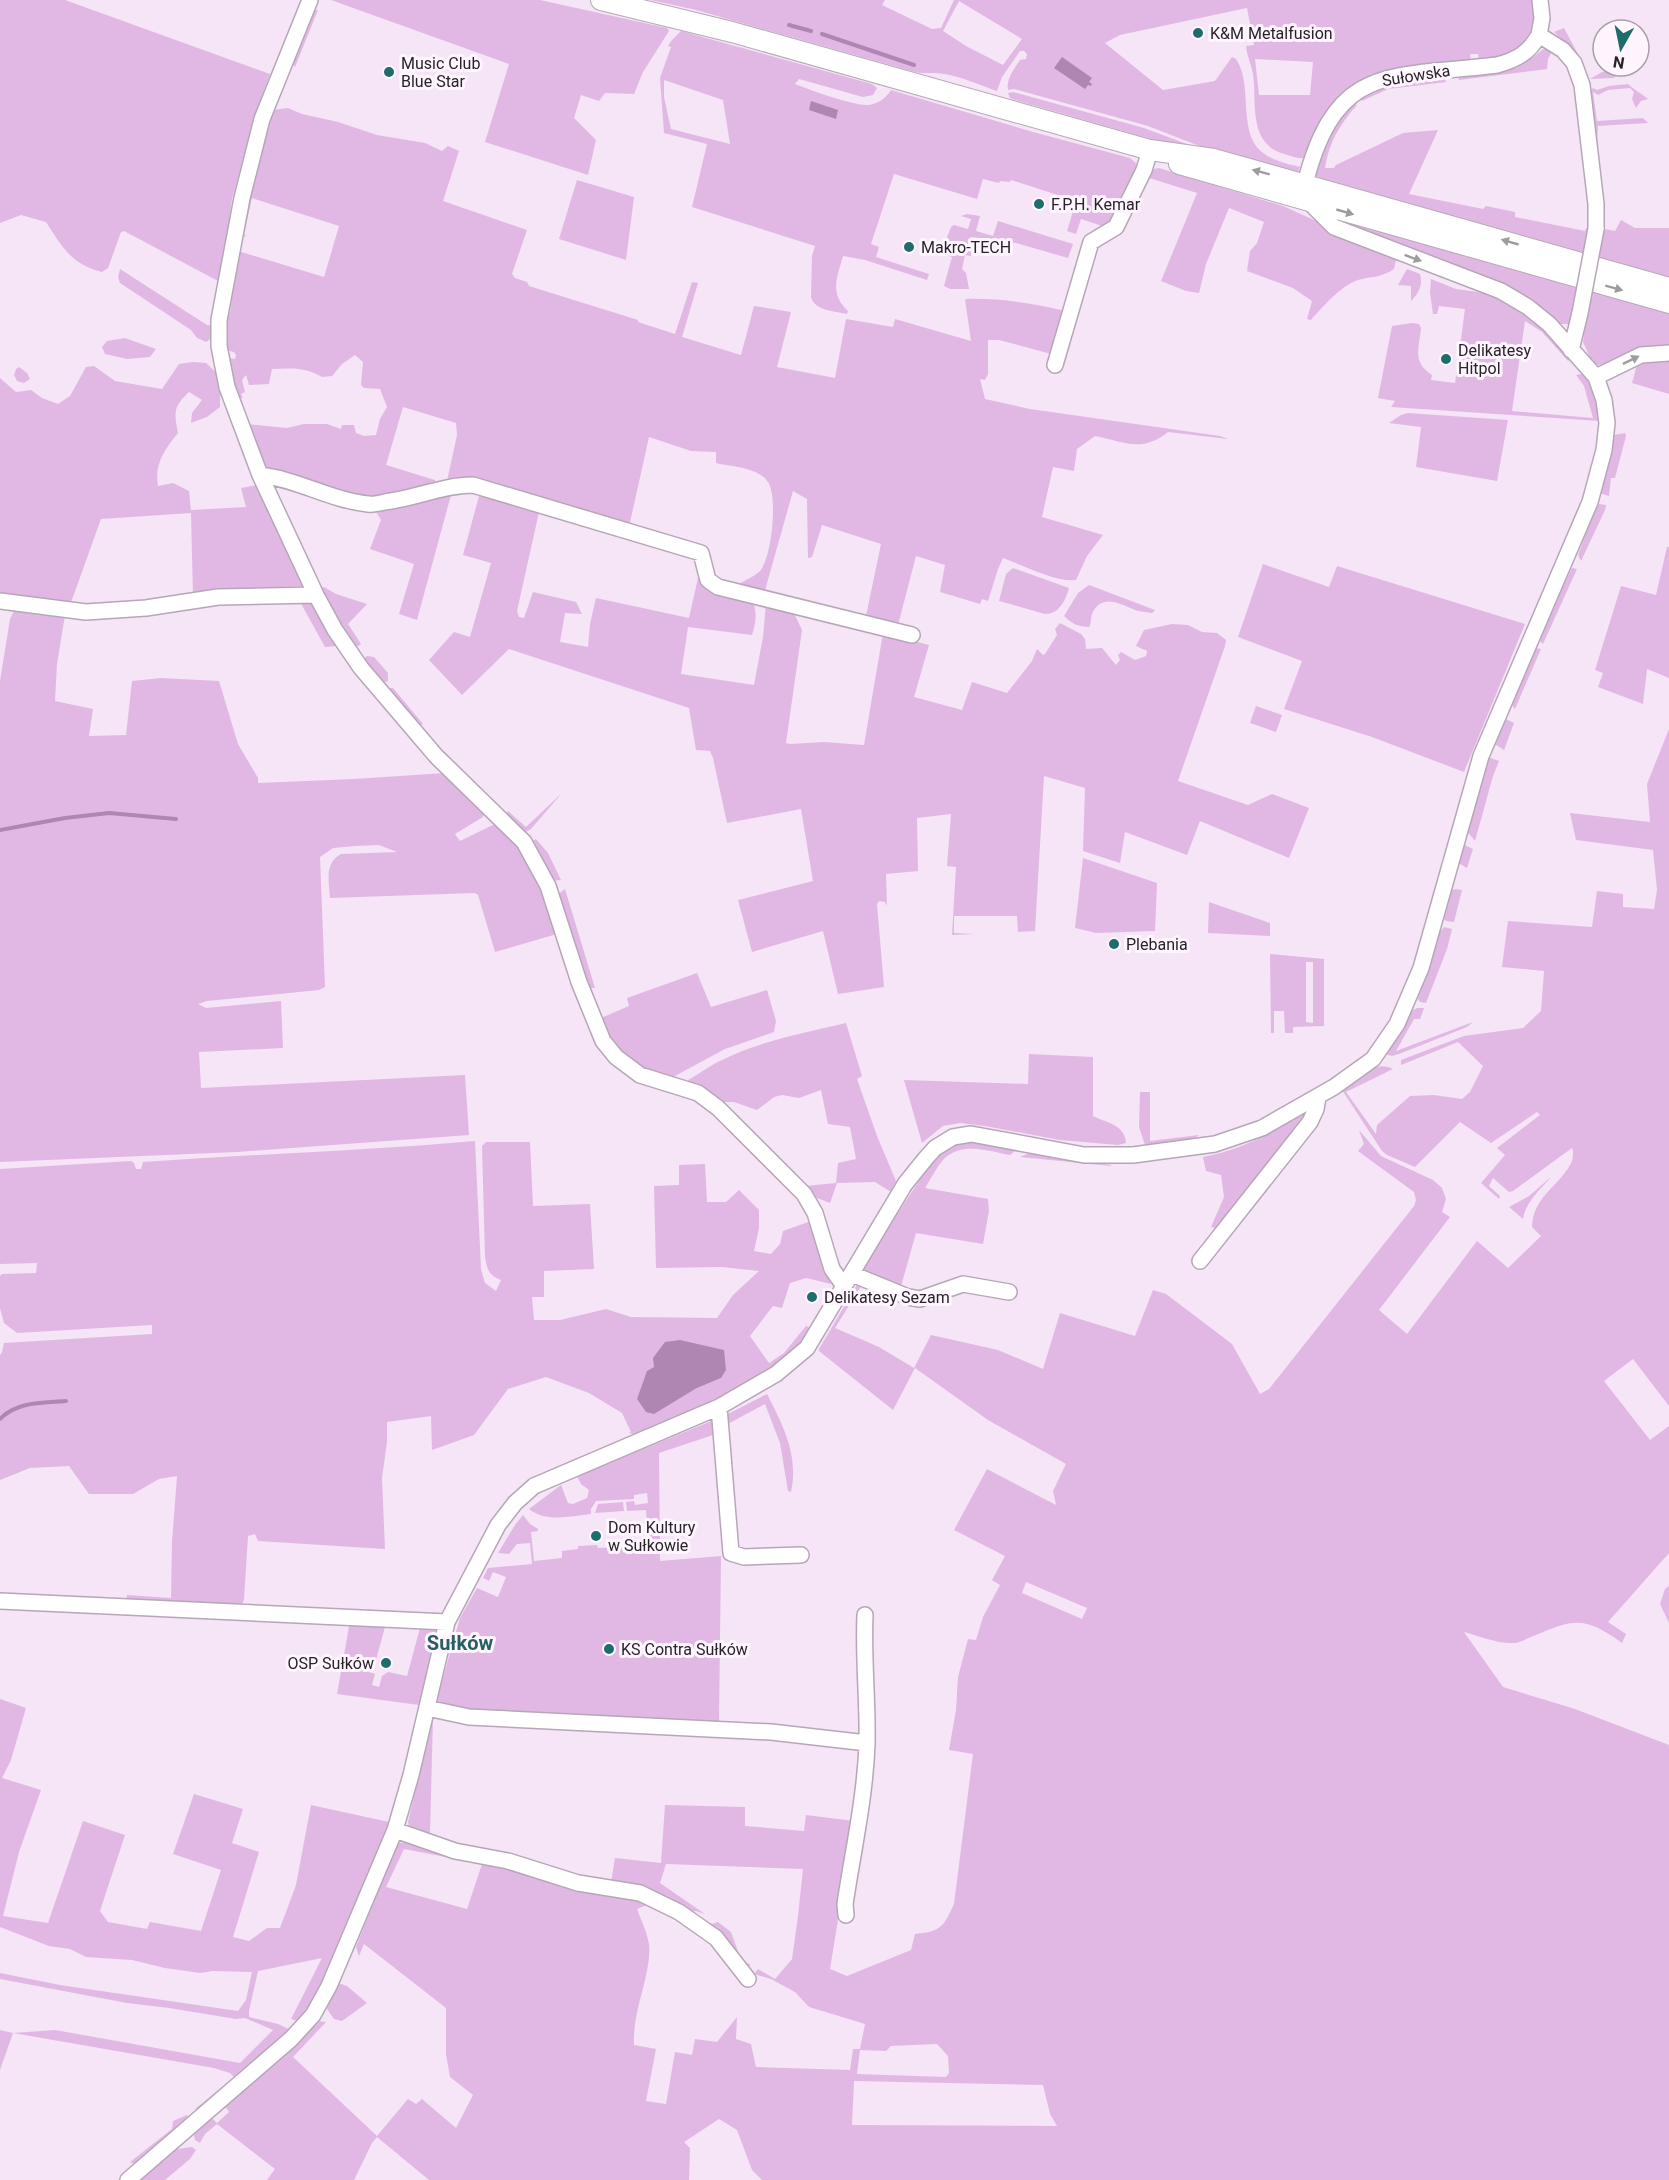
<svg xmlns="http://www.w3.org/2000/svg" width="1669" height="2180" font-family="Roboto,sans-serif">
  <rect width="100%" height="100%" fill="#f5e5f6"/>
  <!-- green -->
  <path fill="#e1b8e4" fill-rule="evenodd" d="M0,0H65L270,74L254,117L232,199L220,282L124,231L121,232L108,268L102,272C71,264 63,248 46,222L21,215L0,223Z
    M331,0H540L667,28L669,31L643,72L634,94L605,93L599,101L581,95L574,118L596,140L588,175L485,142L509,64Z
    M651,0H885L882,5L932,29L941,28L954,0H1535C1534,44 1523,55 1479,60L1478,54H1470L1471,61L1380,75L1312,144L1304,158C1296,159 1289,155 1281,153C1248,141 1257,102 1253,74C1251,64 1247,56 1246,46L1254,45L1247,8L1120,35L1105,43L1163,90L1215,81L1232,57L1236,59C1242,68 1244,79 1245,90C1248,138 1247,156 1300,167L1298,172H1292L1202,147L1148,126L1014,89L1008,90C1006,79 1014,69 1020,60L1026,59L1027,54L1024,51H1020L1002,77L997,91C980,85 962,77 944,74C934,72 925,74 915,72L696,10ZM959,1L1022,39L1003,65L966,46L943,31ZM1255,59L1313,62L1310,95H1259Z
    M311,10H318L295,67L291,62Z
    M1564,28L1579,56L1575,58L1565,46L1567,44L1554,32Z
    M681,31L872,84L877,88L873,95L863,97L799,79L795,84C810,90 854,106 868,105C878,104 886,98 891,90L1033,132L1130,158L1138,165L1137,171L1111,223L1105,227L1081,219L1076,234L1067,231L1076,201L1011,180L1010,182L1000,181L999,183L983,179L977,199L894,174L871,244L879,247L876,257L929,274L927,280L865,260L843,256C837,278 829,293 848,311L847,314C834,311 815,311 811,297L812,256L815,246L692,207L707,144L664,133L660,78L671,47L668,46L672,40ZM664,80L723,100L730,144L671,129L664,97Z
    M1545,48L1552,51L1548,59L1547,69L1459,80L1458,75L1515,68L1522,65Z
    M1615,69L1620,72L1614,78L1590,79L1602,72Z
    M1444,77L1446,82L1388,89L1362,101L1361,99L1390,83Z
    M1628,84C1634,90 1641,93 1648,99L1641,101L1636,108L1632,99L1634,92L1630,88L1608,90L1598,95L1593,92L1597,121L1643,118L1648,123L1598,126L1597,145L1591,136L1593,116L1591,97L1588,94L1593,88L1597,90L1609,86Z
    M1013,92L1144,128L1200,149L1172,145L1015,100L1010,98L1008,93Z
    M1353,103L1357,105C1340,124 1329,142 1325,168H1334L1336,165L1403,133L1438,130L1409,194L1483,209L1486,206L1515,212V217L1585,231L1586,228H1589L1583,258L1316,179L1315,173L1329,130Z
    M288,108L302,114L338,122L377,135L425,143L442,151L448,146L459,151L443,201L527,230L512,274L515,278L527,282L529,286L638,320V322L675,334L692,282L698,283L682,337L741,355L754,306L791,312L777,367L835,378L846,319L893,327L895,319L971,341L965,299C1000,298 1032,303 1066,311L1055,355L999,340H988V374L985,380L980,379L985,399L1030,409L1220,436L1228,439L1168,432C1142,453 1125,442 1095,436L1077,449L1074,471L1053,467L1042,517L1103,535L1087,556L1076,580C1058,583 1022,565 1003,558L998,569L988,601L982,599L980,604L940,592L945,565L916,556L898,625L866,616L881,544L822,525L812,557L808,558L807,499L793,491L764,594L736,587C743,580 752,578 759,572C772,560 778,496 768,482C758,467 732,467 716,463V452L691,451L649,437L629,527L447,481L457,435L456,423L403,407L386,465L435,480V484L365,501L267,471L246,424L287,428L304,424H327L341,429L342,425H354L356,433L364,436L376,435L380,419L387,407L380,389L364,388L361,385L363,362L355,355L342,364L332,376L322,377C306,367 291,368 272,369L269,384L249,385L246,375L242,380L245,392L241,394L243,398H237L227,358L235,359L236,355L234,352L225,350V314L230,313L238,251L324,277L339,226L252,198L244,233L246,237L239,233L272,110Z
    M1159,168L1283,206L1385,252L1396,260L1394,269C1380,278 1372,276 1358,280C1343,284 1321,308 1311,320L1307,319L1312,301L1293,288L1247,271L1250,251L1257,243L1264,222L1229,208L1206,264L1199,293L1186,291L1161,281L1197,193L1146,177L1154,169Z
    M577,180L634,197L626,260L559,239Z
    M967,214L980,216L976,231L993,236L998,221L1073,244L1068,258L1016,243L971,237V256L965,255L962,269L966,273L969,289H950L944,286L952,257L941,253L951,227L954,225L968,229L971,219L961,216Z
    M1343,219L1577,287L1569,324H1561L1342,223Z
    M1621,220L1635,228H1669V282L1596,262L1602,233L1605,229L1615,231Z
    M120,269L207,325L214,326C214,333 212,339 206,342L197,338L191,330L120,283L118,277Z
    M1407,269L1420,274C1423,285 1419,293 1411,301V286L1398,285Z
    M1431,279L1456,289L1485,293L1488,292L1526,311L1572,358L1568,361L1542,332L1525,321L1512,411L1593,418L1584,386L1576,375L1582,374C1592,384 1602,407 1600,421L1391,407L1395,401L1378,398L1392,326L1412,323L1419,324L1421,328C1419,349 1412,362 1432,375L1431,380L1455,383L1465,309L1439,306L1437,314H1433L1430,293Z
    M1590,290L1669,310V346C1644,343 1612,369 1593,364L1583,342Z
    M125,338L156,349L150,357L127,359L105,354L102,347L107,341Z
    M1669,359V394L1632,383L1638,361Z
    M193,362L206,363L220,376V407L207,417L191,423L192,413L202,400L189,392C173,407 174,412 178,433C165,449 154,464 158,486L173,483L189,491L191,510L246,507L241,488L257,485L304,585L301,590L193,597L191,513L101,519L69,608L0,597V378L16,392L31,390L42,398L58,404L70,396L86,367L94,366L115,381L162,389L179,364Z
    M19,367L27,373L30,379L24,383L17,381L14,375L16,369Z
    M1408,413L1508,420L1497,481L1416,467L1421,427L1389,423L1401,415Z
    M1625,433L1626,436L1615,478H1611L1609,496L1599,493L1614,435Z
    M451,495L417,620L399,614L414,564L370,549L381,520L377,513L370,511L388,510Z
    M479,496L492,497L539,512L517,611L519,617L524,618L533,592L576,602L582,614L565,613L560,642L588,647L590,624L596,598L689,618L700,569L751,598C758,611 756,622 752,635L688,627L681,674L754,685L763,637L766,603L792,609L802,630L786,743L790,744L824,742L864,745L883,633L929,645L914,697L962,710L972,682L1007,693L1032,661L1037,649L1043,655L1045,654L1057,635L1055,629L1060,623L1081,634L1085,639L1086,649L1102,648L1116,665L1120,660L1118,655L1121,652L1135,660L1146,656L1147,651L1136,646L1144,630L1172,624L1188,625L1202,632L1217,633L1226,640L1225,646L1178,781L1248,805L1272,794L1309,808L1289,858L1200,821L1187,855L1125,832L1120,863L1083,851L1085,788L1044,776L1035,931L1018,932L1017,916H954V933L975,934L952,935L956,867L947,866L951,814L917,818L918,871L886,874L887,906L885,902L879,901L877,904L884,987L838,994L823,931L752,952L738,900L813,881L801,809L727,823L713,758L710,751L696,750L689,708L509,649L462,695L429,660L454,632L470,637L491,563L463,555Z
    M1599,504L1606,505L1605,510L1581,561L1578,555L1596,506Z
    M1667,547H1669V678L1647,669L1643,704L1598,687L1603,673L1595,670L1621,586L1656,595Z
    M1263,564L1329,587L1337,566L1525,624L1464,772L1372,737L1284,709L1302,661L1238,637Z
    M1013,568L1069,588C1066,600 1059,614 1045,614L999,601L1006,574Z
    M1572,568L1577,569L1543,644L1538,639Z
    M1089,585L1155,610L1152,613C1148,612 1142,612 1138,611C1123,606 1102,591 1092,614C1090,619 1092,622 1089,627C1078,627 1071,623 1064,616L1078,593Z
    M324,587L336,594L367,604L348,624L361,644L355,648L351,645L320,589Z
    M299,600H311L338,646L325,647Z
    M21,608L65,615L57,664L55,701L93,709L89,736L126,735L132,681L161,678L219,681L238,744L258,778V783L354,779L445,773L484,813L483,817L455,834L460,841L493,825C508,824 535,866 541,880C548,897 552,916 557,934L495,952L478,895L475,893L330,898C329,881 324,863 341,854L397,852L379,845L356,846L333,848L320,857L325,987L319,990L207,1001L198,1004L206,1008L281,1001L283,1048L199,1052L201,1088L465,1075L469,1135L237,1152L0,1162V681L10,619L14,611Z
    M1535,648L1541,649L1515,709L1510,702Z
    M367,656L374,657L388,673V681L382,683L363,659Z
    M390,688H393L423,724L419,726L389,690Z
    M1256,706L1282,715L1276,732L1250,723Z
    M1506,719L1514,723L1504,750L1493,743L1502,721Z
    M1669,729V1406L1633,1359L1604,1381L1650,1440L1669,1426V1553L1608,1622L1626,1634L1622,1643C1586,1617 1575,1618 1536,1635C1529,1637 1521,1643 1514,1643C1498,1644 1479,1636 1464,1632L1503,1687L1575,1709L1669,1745V2180H762L752,2170L737,2130L719,2119L684,2142L690,2148L689,2180H429L377,2137L372,2143L354,2180H267L275,2169L217,2124L205,2134L200,2143L195,2140L194,2134L212,2118L217,2123L229,2112L224,2105L307,2033L317,2021L326,2022L293,2057L377,2136L408,2099L416,2104L422,2099L456,2128L473,2095L450,2077L446,2054V2008L364,1944L359,1956L356,1947L395,1848L399,1843L407,1842L652,1903L637,1909C641,1920 647,1932 649,1944C652,1975 632,2009 634,2045L656,2049L646,2101L666,2104L675,2052L692,2055L695,2039L717,2042L737,2017L736,2039L751,2044L756,2067L850,2070L853,2049H860L865,2024L809,2007L795,1992L771,1979L754,1974L758,1969L775,1979L792,1959L798,1916L803,1869L666,1864L660,1883L705,1914L696,1911L685,1912L611,1883L615,1858L661,1863L665,1805L745,1807V1826L804,1831L806,1815L854,1821L830,1969L847,1976L911,1950L915,1934C941,1932 944,1926 954,1904L973,1754L949,1750L956,1710L958,1677L968,1639L976,1640L983,1617L1000,1585L992,1580L1005,1556L954,1530L987,1469L1056,1505L1053,1491L1066,1464L988,1420L915,1368L893,1410L819,1351V1349L858,1283H863L835,1328L879,1347L914,1368L931,1335L998,1350L1043,1369L1060,1313L1135,1336L1153,1290L1166,1294L1232,1344L1260,1394L1269,1389L1414,1206L1416,1200L1414,1192L1358,1151L1364,1144L1359,1130L1381,1156L1433,1180L1442,1188L1446,1199L1442,1212L1450,1217L1379,1310L1407,1334L1477,1241L1508,1268L1541,1236L1532,1227C1533,1197 1557,1188 1570,1165C1573,1161 1573,1155 1573,1151L1572,1148L1513,1191L1509,1192L1493,1178L1489,1186L1500,1196L1499,1199L1481,1183L1505,1155L1497,1148L1540,1115L1537,1112L1491,1143L1460,1122L1415,1167L1387,1155L1382,1151L1342,1090C1356,1080 1374,1059 1393,1069L1346,1092L1376,1134L1377,1125L1410,1096L1434,1095L1462,1099L1470,1092L1483,1066L1458,1042L1401,1065V1060L1464,1036L1523,1028L1541,1011L1544,971L1502,967L1508,921L1592,927L1597,891L1623,894V907L1654,909L1657,890L1653,850L1576,840L1570,813L1650,822L1647,784ZM1026,1582L1087,1608L1082,1619L1022,1593ZM404,1849L482,1864L467,1909L386,1887ZM937,2044L948,2056L949,2073L946,2077L857,2074L860,2050L886,2051L891,2046ZM854,2081L1043,2085L1050,2114L1057,2126L852,2125Z
    M1488,757L1499,761L1493,776L1475,841L1466,830Z
    M562,793L531,829L524,833L505,816L508,811L526,827Z
    M536,839L548,853L561,880L551,881L532,841Z
    M1465,845L1473,849L1467,868L1460,864L1458,861L1462,846Z
    M1083,858L1157,883L1155,931L1096,933L1075,928Z
    M565,889L595,988H587L557,895Z
    M1455,889L1462,890L1454,922L1446,921L1444,919L1452,890Z
    M1209,902L1270,923V936L1208,933Z
    M1444,927L1452,929L1447,949L1426,1003L1420,1002L1418,999L1440,932Z
    M1270,954L1324,959V1026L1293,1027V1033H1285L1284,1011H1274V1033H1271ZM1306,962H1313V1023L1306,1022Z
    M697,973L711,1007L767,990L776,1021L774,1032L725,1049L673,1077C653,1077 624,1060 612,1044C607,1036 604,1026 601,1018L629,1006L627,998Z
    M1417,1008H1424L1420,1019H1414L1396,1051L1473,1022L1467,1027L1399,1054L1392,1056L1385,1054L1411,1011Z
    M846,1023L862,1076L857,1079L877,1136L896,1181L891,1192L875,1182L837,1183L830,1203L817,1198L805,1186L836,1183L838,1163L856,1159L850,1127L828,1124L821,1090L799,1098L782,1095L774,1097L757,1110L734,1102H719L687,1084L688,1080C699,1074 709,1066 720,1061C759,1041 804,1033 846,1023Z
    M1029,1054L1093,1057V1116C1106,1123 1125,1124 1126,1143L1118,1145L1060,1140L985,1126L960,1123L943,1126L922,1143L904,1080L1028,1084Z
    M1140,1092H1150V1141L1199,1135L1193,1140L1146,1148L1139,1127Z
    M1307,1111H1310L1218,1229L1211,1227L1224,1197L1221,1175L1206,1171L1203,1157C1242,1150 1274,1132 1307,1111Z
    M475,1141L481,1269L485,1283L496,1291L501,1280C489,1276 487,1269 485,1257L482,1146L486,1142H530L533,1206L590,1204L594,1269L544,1271V1297H532L534,1320H560L606,1309L631,1317L717,1318L733,1295L759,1271L722,1267L656,1268L654,1186L679,1185V1165L705,1164L707,1202H726L739,1190L759,1210V1228L754,1251L771,1254L780,1244L783,1231L811,1221L831,1284L806,1278L790,1283L782,1308L773,1306L750,1336L769,1363L784,1353L806,1326L809,1327C795,1373 686,1414 644,1432L634,1435L629,1433L631,1432L622,1413L589,1393L546,1377L508,1389L474,1435L432,1450L431,1416L387,1422V1442L382,1478L385,1549L258,1541L255,1534L248,1536L244,1599L241,1607L126,1602L127,1595L171,1598L172,1542L177,1476L159,1479L133,1494H89L69,1466L30,1468L0,1480V1355L2,1352L4,1343L152,1334V1325L17,1333L4,1323L0,1308V1276L2,1274L36,1273L37,1263L0,1264V1169L131,1161L134,1163L136,1169H141L143,1162C254,1154 365,1151 475,1141ZM724,1350L721,1378L695,1389L654,1367Z
    M963,1142H983L1019,1148L1010,1155C989,1151 964,1142 946,1157C938,1164 931,1179 925,1188L988,1199L989,1211L983,1244L916,1233L900,1290L863,1276L862,1268L932,1161L946,1147Z
    M1039,1153L1111,1165V1166L1020,1157L1027,1154Z
    M1551,1177C1540,1190 1526,1201 1523,1219L1509,1207L1529,1196Z
    M767,1394C783,1425 799,1456 791,1492L788,1491L780,1443L765,1404L726,1425V1415Z
    M714,1420L716,1434L659,1453L660,1561L721,1556L719,1722L448,1710L436,1702L460,1618L477,1588L498,1597L506,1577L493,1572L489,1581L483,1578L488,1568L532,1564L530,1543L517,1544L509,1554L498,1553L515,1525L523,1515L530,1524L538,1529V1531L531,1532L534,1561L562,1558V1551L578,1549V1546L597,1545L598,1548L641,1546L648,1540L646,1510L627,1511L626,1502L634,1501L635,1505L648,1503L647,1493L634,1495V1499L596,1501L591,1509V1514C570,1516 546,1523 529,1509L561,1485L568,1503L573,1504L587,1498L589,1490L581,1484L577,1476Z
    M623,1502L624,1511L595,1513L598,1504Z
    M1669,1586V1623L1660,1604L1665,1589Z
    M350,1621L386,1623L376,1660L369,1672L375,1674L372,1685L379,1687L382,1676L388,1672L407,1676L420,1628L430,1625L437,1633L419,1705L337,1694Z
    M0,1699L26,1708L11,1760L2,1778L41,1790L19,1852L3,1916L48,1923L83,1821L125,1835L100,1911L108,1922L147,1929L150,1922L201,1931L221,1870L173,1854L194,1794L243,1809L232,1843L259,1852L233,1937L249,1941L267,1928H280L296,1885L311,1805L389,1822L385,1841L342,1933L324,1984L301,2022L291,2019L322,1958L258,1971L249,2011V2017L278,2024L291,2030L199,2110L195,2109L234,2077L230,2073L214,2068L13,2033L0,2070V2030L13,2033L55,2030L240,2063L273,2030L245,2018L236,2019L169,2008L127,2003L0,1979V1973L60,1985L238,2011L246,2000L252,1972L213,1971L200,1973L165,1968L132,1960L86,1957L70,1949L49,1946L0,1927Z
    M433,1717L430,1834L409,1826L408,1822Z
    M702,1920L712,1924L718,1922L731,1932L741,1960L751,1965L745,1968Z
    M338,1983L347,1986L367,2003L342,2021L334,2019L327,2009Z
    M187,2115L189,2122L139,2166L130,2162L172,2129L173,2121Z
    M192,2147L196,2150L190,2159L165,2180H141L177,2149Z"/>
  <!-- water -->
  <path fill="#af86b2" d="M1062,57L1092,78L1089,82L1092,84L1091,86L1088,85L1085,89L1054,68Z
    M811,101L838,110L836,119L809,110Z
    M680,1340L724,1350L726,1370L721,1378L695,1389L654,1414L646,1412L637,1399L647,1371L654,1367L653,1358L665,1342Z"/>
  <g fill="none" stroke-linecap="round" stroke-linejoin="round">
    <!-- stream -->
    <path stroke="#af86b2" stroke-width="4" d="M789,25L811,31
      M822,34L914,65
      M0,830L65,818L109,813L176,819
      M0,1419C17,1401 44,1403 66,1401"/>
    <defs>
      <path id="minor" d="M310,0L262,119L242,198L219,320V346L227,387L260,475L316,595L335,630L361,668L436,756L524,842L548,886L579,982L603,1041L616,1057L640,1075L698,1093L718,1108L804,1194L815,1213L832,1269L844,1286
        M1540,0L1542,18L1539,35L1563,50L1574,63L1582,85L1596,204V229
        M1305,184C1336,61 1392,78 1497,65C1516,60 1529,53 1539,35
        M1571,350L1580,313
        M1055,365L1091,242L1116,227L1144,170L1150,150
        M1596,377L1641,355L1669,353
        M260,475C297,479 330,500 368,504C375,505 383,502 391,501C418,497 445,485 473,485L701,553L708,580L718,587L912,635
        M0,601L86,612L146,608L218,597L316,595
        M1200,1261L1310,1122L1316,1109L1318,1097
        M852,1274L908,1297L920,1299L963,1284L1009,1292
        M719,1407L731,1553L744,1557L801,1555
        M0,1601L447,1622
        M427,1708L469,1717L771,1732L867,1743
        M395,1830L455,1851L508,1861L578,1883L640,1893L679,1912L716,1938L748,1979
        M846,1915L845,1904C853,1851 865,1798 867,1744C868,1701 863,1658 865,1615
        M128,2180L291,2039L313,2015L329,1986L395,1830L411,1775L447,1622L498,1525L515,1503L534,1486L719,1407L776,1374L807,1348L905,1184L926,1158L935,1148L953,1137L971,1134L1084,1155H1133L1215,1144L1262,1128L1334,1087L1373,1059L1397,1024L1421,968L1481,756L1590,502L1604,450L1607,423L1604,400L1596,377L1549,324L1528,307L1501,291L1334,227L1308,201"/>
      <path id="major" d="M601,0L732,32L1150,150L1214,159L1669,288
        M1179,164L1669,303"/>
    </defs>
    <!-- minor casing -->
    <use href="#minor" stroke="#b6a7b7" stroke-width="18"/>
    <!-- major casing -->
    <use href="#major" stroke="#b6a7b7" stroke-width="22"/>
    <!-- minor -->
    <use href="#minor" stroke="#fff" stroke-width="15"/>
    <!-- major -->
    <use href="#major" stroke="#fff" stroke-width="20"/>
    <defs>
      <path id="minor-bridge" d="M1580,313L1596,229"/>
    </defs>
    <!-- minor-bridge casing -->
    <use href="#minor-bridge" stroke="#b6a7b7" stroke-width="18" stroke-linecap="butt"/>
    <!-- minor-bridge -->
    <use href="#minor-bridge" stroke="#fff" stroke-width="15"/>
  </g>
  <!-- one-way arrows -->
  <defs><path id="oneway-solid" d="M-6-.8H1V-3.2L6.5 0L1 3.2V.8H-6Z" transform="scale(1.5)"/></defs>
  <g fill="#9e9c9f">
    <use href="#oneway-solid" transform="translate(1261 172) rotate(-165)"/>
    <use href="#oneway-solid" transform="translate(1345 212) rotate(16)"/>
    <use href="#oneway-solid" transform="translate(1510 242) rotate(-164)"/>
    <use href="#oneway-solid" transform="translate(1413 258) rotate(20)"/>
    <use href="#oneway-solid" transform="translate(1614 288) rotate(15)"/>
    <use href="#oneway-solid" transform="translate(1631 360) rotate(-26)"/>
  </g>
  <!-- markers -->
  <g fill="#1f6c6d" stroke="#fef5ff" stroke-width="2">
    <circle cx="1198" cy="33" r="6"/>
    <circle cx="389" cy="72" r="6"/>
    <circle cx="1039" cy="204" r="6"/>
    <circle cx="909" cy="247" r="6"/>
    <circle cx="1446" cy="359" r="6"/>
    <circle cx="1114" cy="944" r="6"/>
    <circle cx="812" cy="1297" r="6"/>
    <circle cx="596" cy="1536" r="6"/>
    <circle cx="609" cy="1649" r="6"/>
    <circle cx="386" cy="1663" r="6"/>
  </g>
  <g text-anchor="middle" stroke-width="6" stroke-linejoin="round" paint-order="stroke">
    <!-- poi labels -->
    <g font-size="16" fill="#282229" stroke="#fef5ff" text-anchor="start">
      <text x="1210" y="39">K&amp;M Metalfusion</text>
      <text x="401" y="69">Music Club<tspan x="401" dy="18">Blue Star</tspan></text>
      <text x="1051" y="210">F.P.H. Kemar</text>
      <text x="921" y="253">Makro-TECH</text>
      <text x="1458" y="356">Delikatesy<tspan x="1458" dy="18">Hitpol</tspan></text>
      <text x="1126" y="950">Plebania</text>
      <text x="824" y="1303">Delikatesy Sezam</text>
      <text x="608" y="1533">Dom Kultury<tspan x="608" dy="18">w Sułkowie</tspan></text>
      <text x="621" y="1655">KS Contra Sułków</text>
      <text x="374" y="1669" text-anchor="end">OSP Sułków</text>
    </g>
    <!-- street labels -->
    <g font-size="16" fill="#282229" stroke="#fef5ff">
      <text transform="translate(1416 75) rotate(-9)" y="6">Sułowska</text>
    </g>
    <!-- quarter labels -->
    <g font-size="20" font-weight="bold" fill="#266061" stroke="#fef5ff">
      <text x="460" y="1650">Sułków</text>
    </g>
  </g>
  <!-- north arrow -->
  <g transform="translate(1621 48) rotate(189)"><circle r="28" fill="#fef5ff" stroke="#a8a1a9" stroke-width="1.5"/>
  <path d="M0-4.5L10 22L0 15L-10 22Z" fill="#1f6c6d"/>
  <text y="-9" font-size="16" font-weight="bold" text-anchor="middle" fill="#282229">N</text>
  </g>
</svg>
